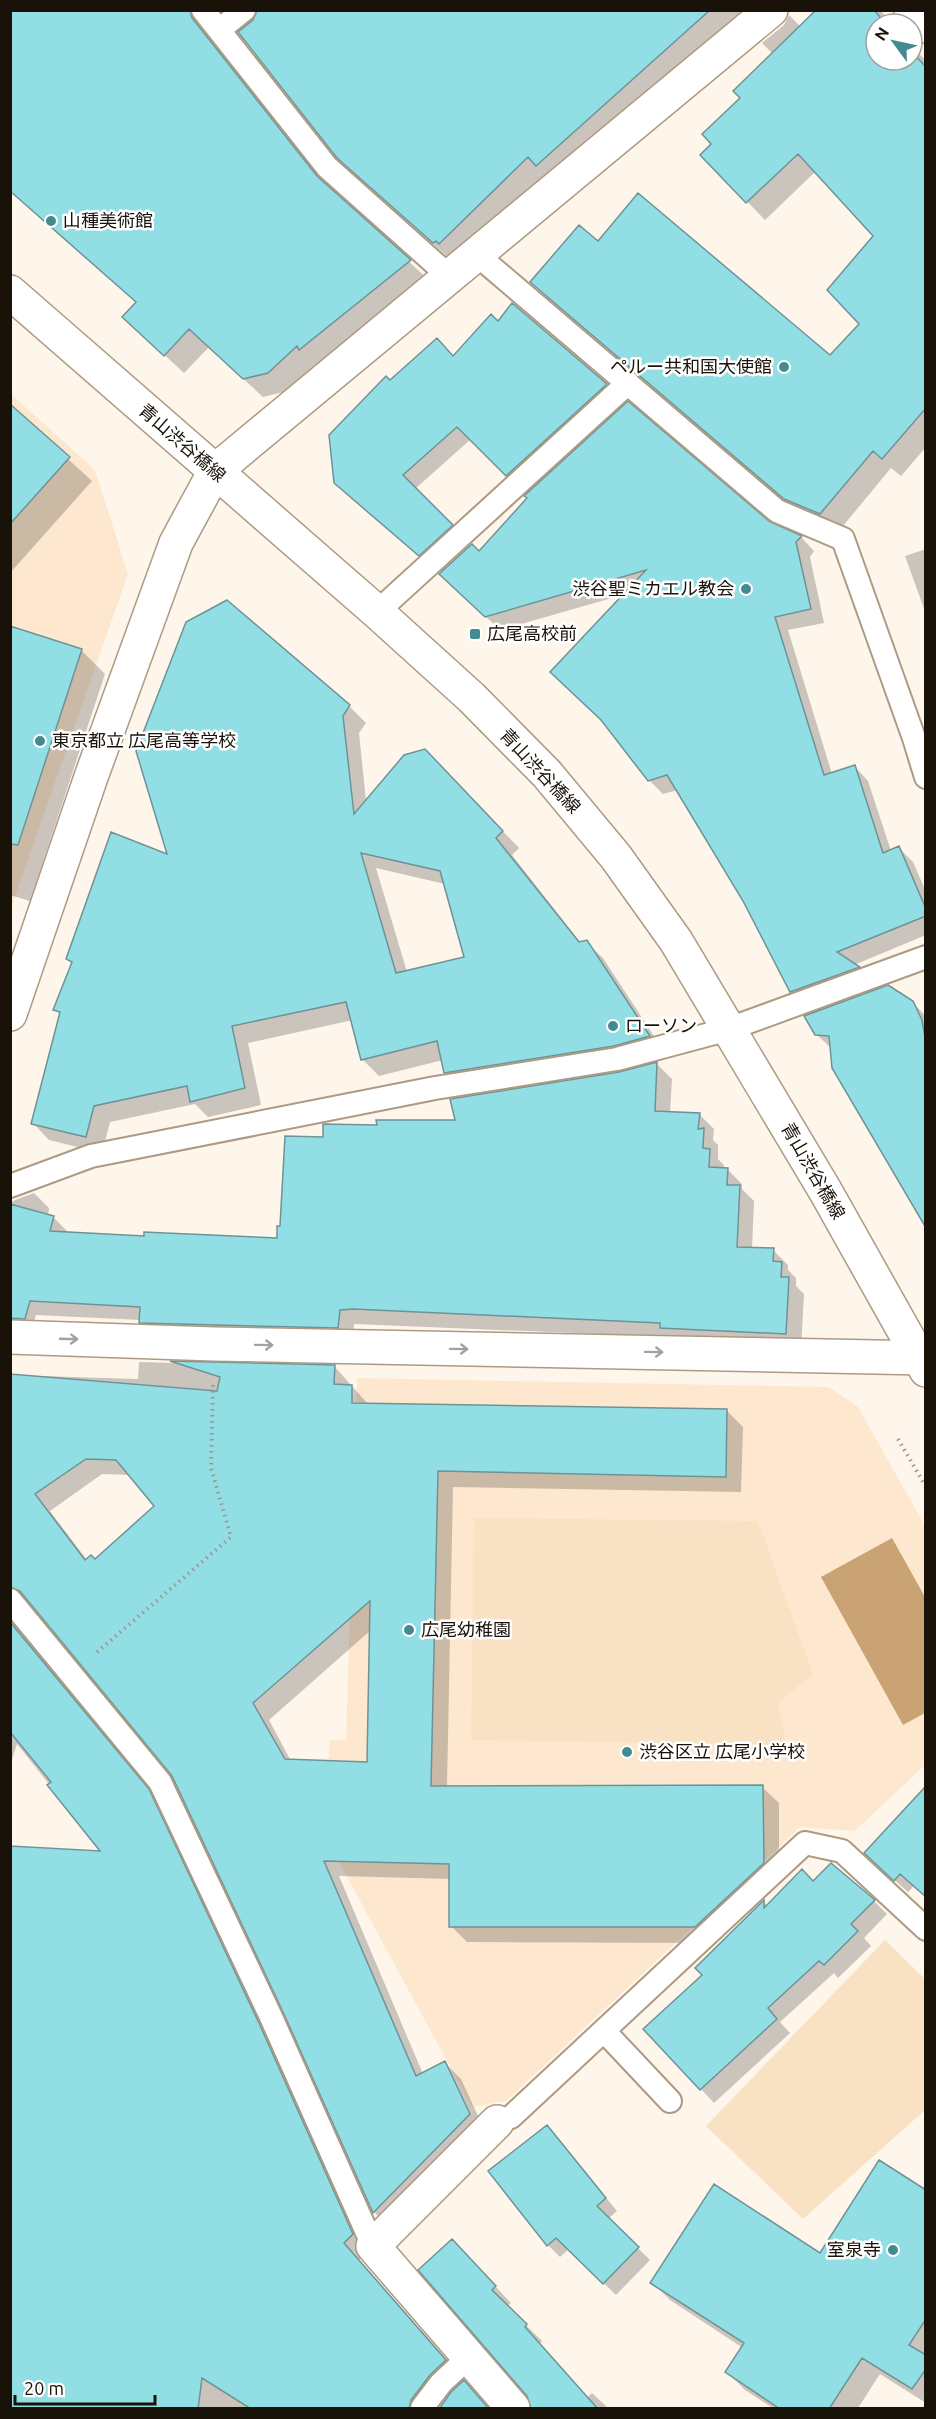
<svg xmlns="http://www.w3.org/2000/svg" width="936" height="2419" font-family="Ubuntu,'Noto Sans JP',sans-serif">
  <rect width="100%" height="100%" fill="#fef5eb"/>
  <!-- built -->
  <path fill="#fde8cf" d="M11,394L95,470L128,574L11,908Z
    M357,1378L829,1387L858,1407L925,1526L926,1764L855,1831L800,1827L506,2101L472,2107L328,1842L329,1740H346Z"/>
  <!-- green -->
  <path fill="#f9e1c4" d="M474,1518L758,1521L813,1675L778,1702L786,1745L471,1740Z
    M885,1940L925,1979V2110L803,2219L706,2126Z"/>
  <!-- water -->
  <path fill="#c9a374" d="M892,1538L925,1597V1713L903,1725L821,1577Z"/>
  <!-- shadow -->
  <path fill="#0003" fill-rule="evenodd" d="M10,10L789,11L778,14L452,261L338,157L242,30L228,16L208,31L211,39L329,189L429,280L319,367L316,364L287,391L263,397L209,347L184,373L143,335L137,303L10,191Z
    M852,10H880L893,24H876V60H912V46L926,61V447L901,476L891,468L838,532L804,517L550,300L532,282L598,243L831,357L861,324L875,236L816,171L765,220L702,155L713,144L773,54L762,43L784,25L789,15L801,27Z
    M513,305L619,398L519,488L471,439L415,489L464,539L433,567L349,495L390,382L453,357L498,323Z
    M10,406L92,481L10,573Z
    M768,523L801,537L814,551L810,557L824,623L788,630L832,774L855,767L868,781L891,851L899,848L913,862L926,892V935L854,965L872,981L805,1006L791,992L745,901L678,790L663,794L649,780L626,594L500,630L455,588L479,553Z
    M926,549V614L905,556Z
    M10,627L82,651L105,674L30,901L10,895Z
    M349,706L366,723L359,733L366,801L441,767L519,848L512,855L581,943L586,942L603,958L665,1053L462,1089L446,1072L443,1060L379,1076L362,1059L353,1020L248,1043L261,1105L208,1117L195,1104L110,1122L102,1153L49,1140L33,1123L61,1015L55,1010L72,964L67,959L169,857ZM376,868L445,884L466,958L407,972Z
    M912,1002L926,1016V1225L832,1049L816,1034Z
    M657,1064L672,1079L670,1113L699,1114L714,1129L713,1140L718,1145V1159L724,1165V1169H727L742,1184V1189L754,1201L752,1249L773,1250L788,1265V1270L796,1278V1286L804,1294L801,1348L671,1337L354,1324L353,1342L156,1337L141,1320L36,1315L31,1332L10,1327V1203L15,1200L34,1193L49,1208L48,1216L53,1217L68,1232L145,1238L278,1239L281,1227L324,1139L379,1126L457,1121Z
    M139,1362L335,1367L368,1404L727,1411L743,1427L741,1492L453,1487L447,1787H762L779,1803V1879L711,1943L467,1942L451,1926V1879L339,1876L423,2074L445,2063L461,2079L485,2131L390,2228L374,2212L285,2011L173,1775L32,1603L18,1605L12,1620L164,1807L368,2251L359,2260L461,2376L433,2408H10L104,1853L17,1744L10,1765V1375L138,1379ZM102,1474L131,1475L157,1506L95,1561L87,1560L50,1511ZM371,1630L368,1763L291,1761L269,1720Z
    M926,1823L914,1886L908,1892L879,1866Z
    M814,1883L874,1901L887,1914L864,1938L871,1946L838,1978L834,1973L780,2022L790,2033L714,2103L701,2089L704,1975L764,1902L768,1906Z
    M547,2127L617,2211L608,2219L650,2260L616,2295L569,2249L560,2257L548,2245Z
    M926,2191V2403L880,2374L858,2408H773L745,2390L727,2372L743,2348L670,2300L652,2282L820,2255Z
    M468,2257L511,2303L507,2306L542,2341L540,2344L588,2397L592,2393L608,2408H533Z"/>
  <!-- building -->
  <path fill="#91dfe5" stroke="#6e9396" stroke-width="1.5" fill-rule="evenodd" d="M10,10H190L192,18L317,176L411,260L299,350L297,346L268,373L243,379L189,329L164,356L122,317L136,302L10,191Z
    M257,10H710L536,166L528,157L439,244L436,241L433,243L337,158L238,32L253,20Z
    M816,10H874L886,24H876V60H912V52L926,67V408L882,459L873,451L820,514L784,499L530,282L579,225L598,241L638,193L830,355L859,324L827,290L873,236L798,154L746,203L700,155L711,144L702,134L740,98L733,91Z
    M512,303L607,384L506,476L457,427L403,475L453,525L419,556L334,483L329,435L386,376L390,380L437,338L453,356L491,314L498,321Z
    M628,401L769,521L802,536L796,542L811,609L775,617L824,775L855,765L883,853L899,846L926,909V916L837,952L860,967L790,992L743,901L667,775L648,781L601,720L550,672L646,570L485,617L439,574L472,544L479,551L527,498L524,496Z
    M10,404L70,457L10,524Z
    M227,600L350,705L343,716L354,814L404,755L425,749L503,831L496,838L579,942L587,940L650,1036L614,1046L444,1073L437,1041L361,1060L346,1002L232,1026L245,1088L190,1102L187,1086L94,1106L86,1137L31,1124L60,1012L53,1010L72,962L66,959L111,832L167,854L136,751L186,622ZM361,853L440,871L464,957L396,973Z
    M10,626L82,649L18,845L10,844Z
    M888,985L913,1001L922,1020L926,1043V1228L832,1068L829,1036L815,1035L804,1016Z
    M657,1062L655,1111L700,1113L698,1129L704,1128L703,1148L710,1149L709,1167L728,1168L727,1185H740L737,1247L774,1248L773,1261L782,1262L781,1277H789L786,1334L660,1328V1323L353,1309L340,1310L338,1328L139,1323L140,1307L30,1301L25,1319L10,1318V1204L54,1216L50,1231L144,1236V1232L277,1238V1226H280L285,1136L323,1137V1124L377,1125L376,1120H455L450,1099L619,1072Z
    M170,1361L335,1365L334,1384L352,1385V1403L727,1409L726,1477L438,1471L431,1786L763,1785L764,1863L695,1927H449V1864L324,1861L416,2076L445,2061L470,2114L373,2213L283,2012L172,1776L20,1591L10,1587V1374L217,1391L220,1377ZM86,1459L116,1460L154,1506L95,1559L91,1555L85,1560L35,1494ZM370,1601L367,1762L285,1759L253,1703Z
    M10,1622L149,1789L259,2023L353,2234L344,2243L446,2360L430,2375L411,2400L409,2409H251L202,2378L198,2409H10V1846L100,1851L47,1785L51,1782L10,1732Z
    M926,1786V1897L900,1874L894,1881L864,1853Z
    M831,1863L875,1900L851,1924L858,1931L824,1965L819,1961L768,2008L777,2019L700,2090L643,2029L702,1975L695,1968L764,1900V1908L802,1869L813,1881Z
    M547,2125L606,2198L597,2206L639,2247L603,2284L556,2238L547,2246L488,2171Z
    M879,2160L926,2190V2319L909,2345L926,2355V2369L912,2389L862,2358L829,2409H780L725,2372L744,2343L650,2283L714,2184L820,2253Z
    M452,2239L496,2286L492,2290L527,2324L525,2327L598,2409H531L527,2396L418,2270Z
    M464,2380L489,2409H439L451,2392Z"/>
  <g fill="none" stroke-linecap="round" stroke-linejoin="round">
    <defs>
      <path id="service" d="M203,10L327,167L449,276
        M219,30L244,10
        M476,254L777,511L843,539L914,738L926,777
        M377,612L628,383
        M10,1186L91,1156L435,1088L617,1059L729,1029L926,957
        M10,1600L160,1782L271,2017L373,2246
        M604,2031L670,2101
        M497,2122L511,2117L805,1843L842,1851L926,1929
        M422,2408L441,2383L469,2357"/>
      <path id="minor" d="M911,10L926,26
        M215,471L771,10
        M10,1337L214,1344L926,1358
        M497,2122L373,2246L513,2408"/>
      <path id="tertiary" d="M10,292L377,612L472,698L547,774L616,857L676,941L826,1192L926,1370
        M10,1014L91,777L176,543L215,471"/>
    </defs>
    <!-- service casing -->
    <use href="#service" stroke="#ae9a82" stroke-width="26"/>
    <!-- minor casing -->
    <use href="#minor" stroke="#ae9a82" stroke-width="36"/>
    <!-- tertiary casing -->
    <use href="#tertiary" stroke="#ae9a82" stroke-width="36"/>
    <!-- path -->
    <path stroke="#9f978d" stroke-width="4" stroke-dasharray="1.5 4.5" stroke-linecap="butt" d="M898,1439L926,1487
      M97,1652L231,1537L211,1468L213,1385"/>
    <!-- service -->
    <use href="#service" stroke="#fff" stroke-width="22"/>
    <!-- minor -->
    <use href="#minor" stroke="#fff" stroke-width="33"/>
    <!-- tertiary -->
    <use href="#tertiary" stroke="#fff" stroke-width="33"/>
  </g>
  <!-- one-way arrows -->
  <defs><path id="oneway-shaft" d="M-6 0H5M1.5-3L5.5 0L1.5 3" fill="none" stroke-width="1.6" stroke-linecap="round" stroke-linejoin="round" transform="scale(1.5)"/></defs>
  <g stroke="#a3a09d">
    <use href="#oneway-shaft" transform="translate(69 1339) rotate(2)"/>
    <use href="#oneway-shaft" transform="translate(264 1345) rotate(1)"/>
    <use href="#oneway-shaft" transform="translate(459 1349) rotate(1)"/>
    <use href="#oneway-shaft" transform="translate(654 1352) rotate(1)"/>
  </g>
  <!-- markers -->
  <g fill="#438b90" stroke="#fff" stroke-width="2">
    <circle cx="51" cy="221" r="6"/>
    <circle cx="784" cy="367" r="6"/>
    <circle cx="746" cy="589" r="6"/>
    <rect x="469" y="628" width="12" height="12" rx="3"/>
    <circle cx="40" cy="741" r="6"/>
    <circle cx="613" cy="1026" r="6"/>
    <circle cx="409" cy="1630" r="6"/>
    <circle cx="627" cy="1752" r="6"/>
    <circle cx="893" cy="2250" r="6"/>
  </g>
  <g text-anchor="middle" stroke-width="5" stroke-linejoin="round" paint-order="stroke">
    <!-- poi labels -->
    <g font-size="18" fill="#191209" stroke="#fff" text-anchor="start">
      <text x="63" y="227">山種美術館</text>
      <text x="772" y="373" text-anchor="end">ペルー共和国大使館</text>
      <text x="734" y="595" text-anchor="end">渋谷聖ミカエル教会</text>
      <text x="487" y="640">広尾高校前</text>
      <text x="52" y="747">東京都立 広尾高等学校</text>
      <text x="625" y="1032">ローソン</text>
      <text x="421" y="1636">広尾幼稚園</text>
      <text x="639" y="1758">渋谷区立 広尾小学校</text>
      <text x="881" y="2256" text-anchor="end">室泉寺</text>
    </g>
    <!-- street labels -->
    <g font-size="18" fill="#191209" stroke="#fff">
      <text transform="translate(182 443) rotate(41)" y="6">青山渋谷橋線</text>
      <text transform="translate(540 771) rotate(47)" y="6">青山渋谷橋線</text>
      <text transform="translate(813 1171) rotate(60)" y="6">青山渋谷橋線</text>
    </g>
  </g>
  <!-- border -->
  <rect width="936" height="2419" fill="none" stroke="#191209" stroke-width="24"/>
  <!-- north arrow -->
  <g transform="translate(894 42) rotate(303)"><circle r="28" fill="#ffffff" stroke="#a3a09d" stroke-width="1.5"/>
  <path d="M0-4.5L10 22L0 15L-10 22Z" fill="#438b90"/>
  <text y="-9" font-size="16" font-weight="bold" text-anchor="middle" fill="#191209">N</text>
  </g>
  <!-- scale -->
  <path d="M15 2395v9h140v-9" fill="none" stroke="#191209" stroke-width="3"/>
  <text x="24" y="2395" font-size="18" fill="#191209" stroke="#ffffff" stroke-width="4.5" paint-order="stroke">20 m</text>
</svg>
